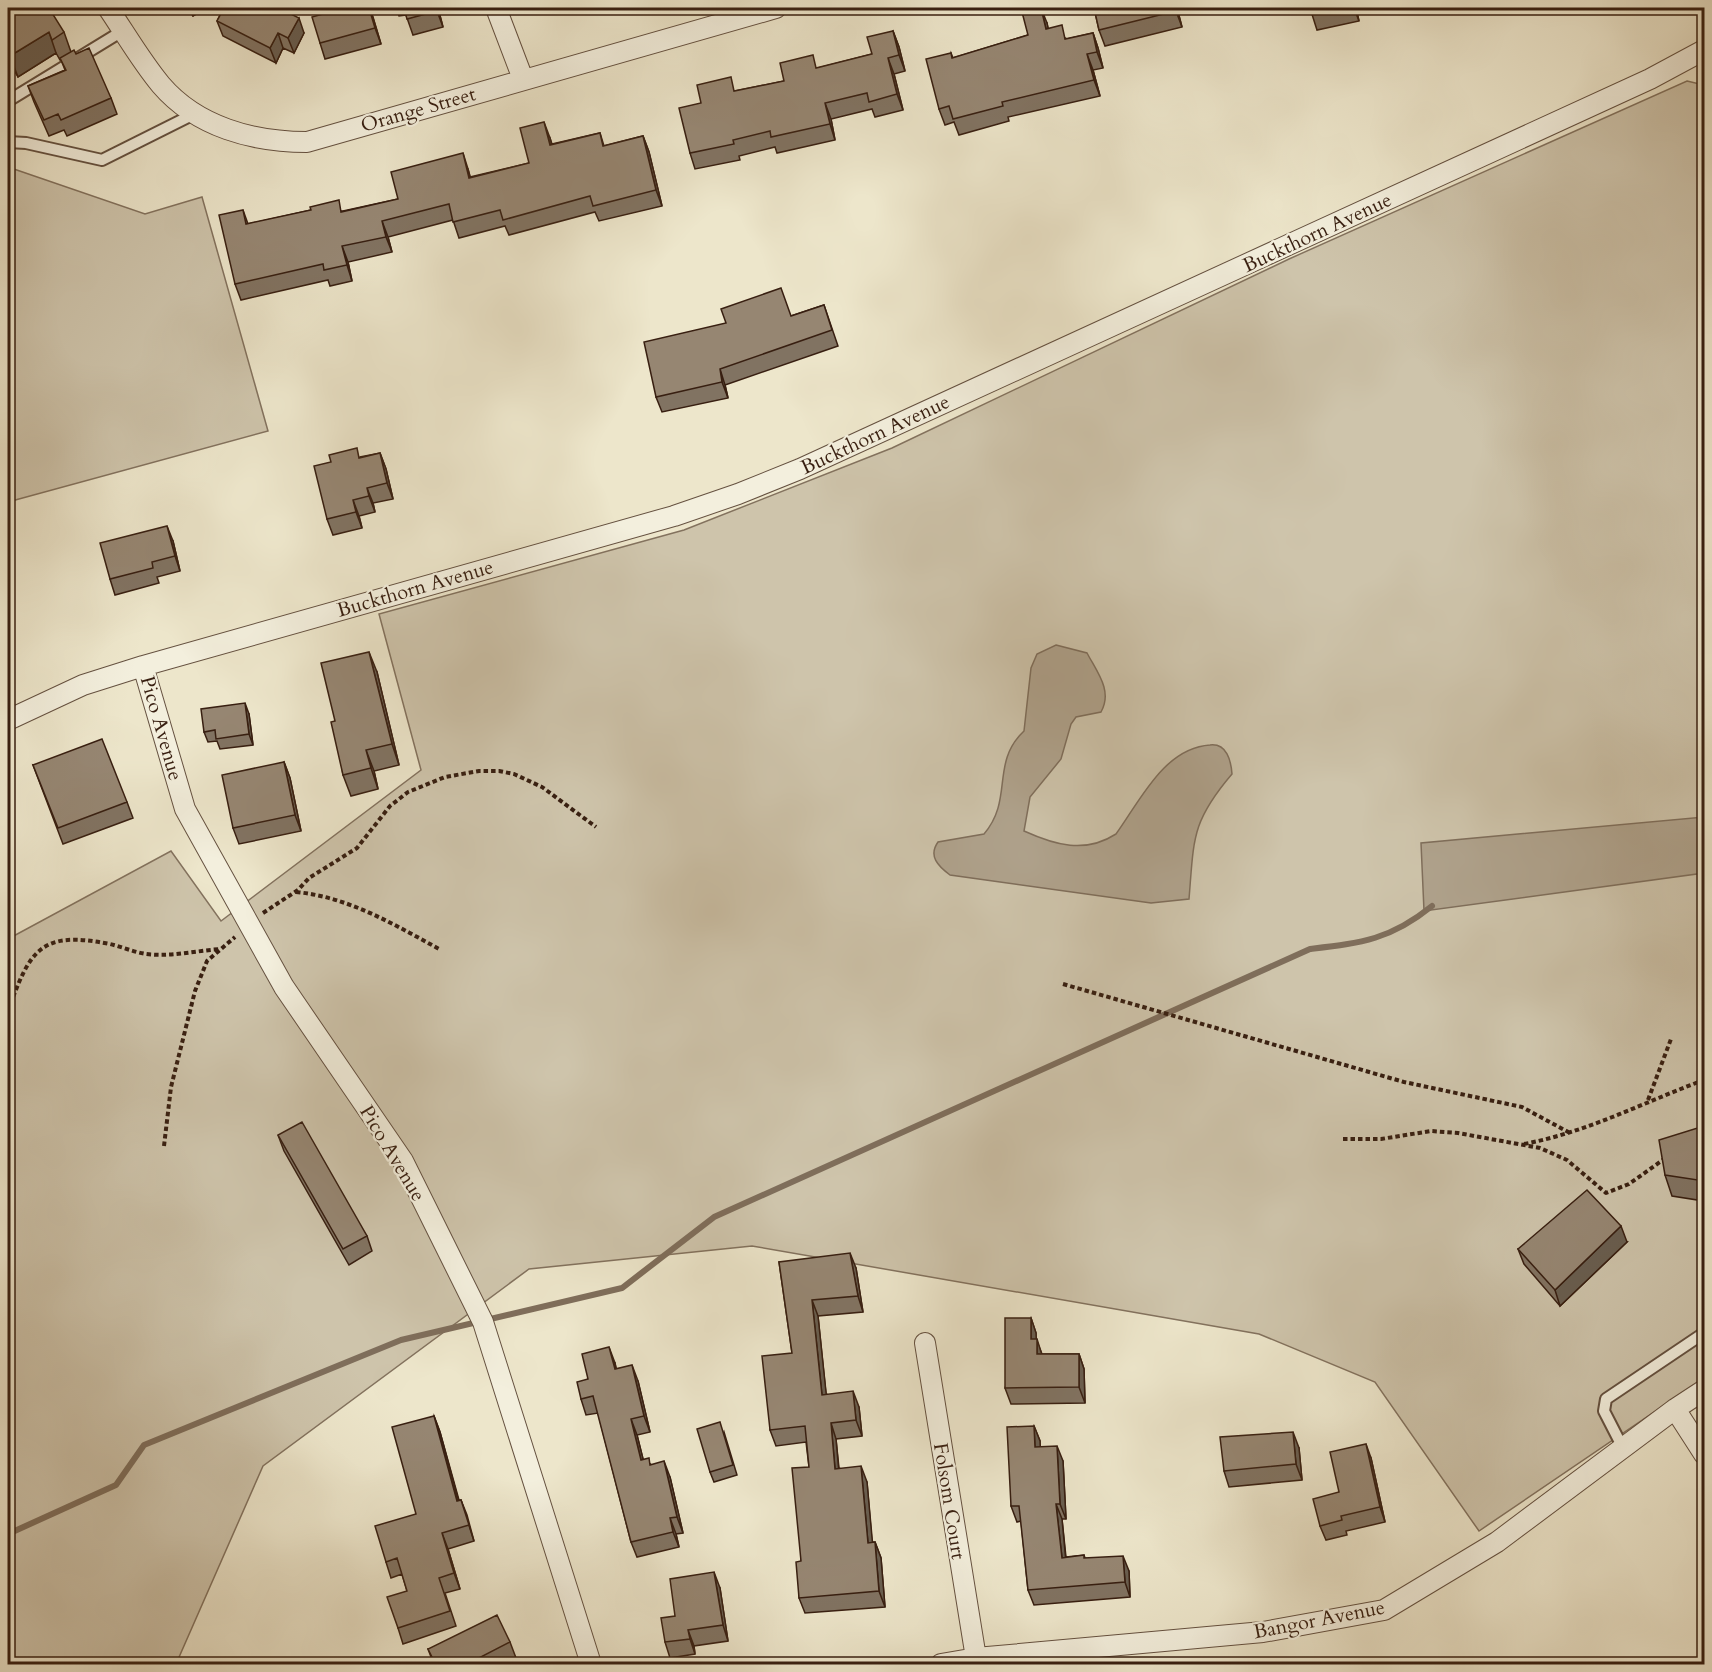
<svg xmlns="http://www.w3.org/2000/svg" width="1712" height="1672" font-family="Cardo,serif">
  <rect width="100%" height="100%" fill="#ede6cb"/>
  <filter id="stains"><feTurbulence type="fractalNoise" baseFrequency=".00333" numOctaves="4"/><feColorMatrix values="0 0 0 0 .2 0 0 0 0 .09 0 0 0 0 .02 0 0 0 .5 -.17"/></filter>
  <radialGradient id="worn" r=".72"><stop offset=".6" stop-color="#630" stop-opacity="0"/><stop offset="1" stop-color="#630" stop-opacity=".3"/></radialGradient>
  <!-- green -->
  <path fill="#cec4ab" stroke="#83725e" stroke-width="1.5" d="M1687,81L1704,85V1378L1479,1531L1375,1382L1259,1334L752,1246L529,1269L263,1466L176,1664H8V939L171,851L221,921L421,770L379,614L684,530L892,448L1289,259Z
    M8,167L145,214L202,197L268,431L8,502Z"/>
  <!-- water -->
  <path fill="#afa28c" stroke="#7f6e5b" stroke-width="1.5" d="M1056,645L1087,653C1097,672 1113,691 1101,712L1076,717L1071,724L1061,759L1030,797L1024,831C1055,845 1085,854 1116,834C1140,801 1164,748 1210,745C1227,743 1231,761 1232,774C1191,822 1194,839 1189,899L1151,903L950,875C938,866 928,856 938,842L984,834C1014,799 990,763 1024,731L1031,668L1037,654Z
    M1704,817V873L1424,911L1421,843Z"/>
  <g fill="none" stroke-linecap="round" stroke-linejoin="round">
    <!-- stream -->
    <path stroke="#7f6e5b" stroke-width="6" d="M8,1534L116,1485L144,1445L401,1340L622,1288L714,1217L1310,949C1361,943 1390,940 1432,906"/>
    <defs>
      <path id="service" d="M8,101L124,30
        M8,142L26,143L102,160L194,114
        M1623,1448L1604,1411L1606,1399L1704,1333"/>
      <path id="minor" d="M108,8C125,33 141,61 161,85C197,127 253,142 307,142L776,8
        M496,8L523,79
        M143,666L185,809L284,987L403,1161L483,1322L591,1664
        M8,720L83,685L143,666L674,516L738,494L800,469L1650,79L1704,50
        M925,1343L976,1658
        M1675,1409L1704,1454
        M941,1664L976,1658L1263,1632L1384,1610L1497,1542L1675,1409L1704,1390"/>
    </defs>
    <!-- service casing -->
    <use href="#service" stroke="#655140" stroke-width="14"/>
    <!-- minor casing -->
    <use href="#minor" stroke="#655140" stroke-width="22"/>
    <!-- path -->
    <path stroke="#381f11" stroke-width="4" stroke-dasharray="4.5 3" stroke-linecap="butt" d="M296,892C349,897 395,925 441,950
      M263,913L298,890L309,878L357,848L390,806L408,792L445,777L479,771H499L514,774L542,787L596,827
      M1063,984L1404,1082L1522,1107L1570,1133
      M8,1011C30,950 40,930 110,944C122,947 134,952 146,954C171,957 195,951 220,949
      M1648,1100L1671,1039
      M1343,1139H1381L1431,1131L1458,1133L1540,1148L1567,1160L1606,1193L1629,1184L1667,1157
      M1524,1144C1588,1132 1644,1102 1704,1080
      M164,1146L171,1087L195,991L207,961L235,937"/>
    <!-- service -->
    <use href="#service" stroke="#f3efdd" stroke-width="10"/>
    <!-- minor -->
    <use href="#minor" stroke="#f3efdd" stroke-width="20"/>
  </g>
  <!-- wall -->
  <path fill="#817362" stroke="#381f11" stroke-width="1.5" d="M8,8L64,32L71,52L111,98L117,114L67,136L64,130L49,136L34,102L28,86L65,70L61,60H60L56,53L18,77L8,60Z
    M187,8H206L193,16Z
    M222,8H279L304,33L294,53L283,48L276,63L223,36L217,21L223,9Z
    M333,8H370L381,44L325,59L320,43L334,11Z
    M396,8H438L443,27L413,35L406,15L399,16Z
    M1094,8H1177L1182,27L1105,46L1099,30Z
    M1209,8H1225L1210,11Z
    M1310,8H1356L1359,21L1317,30Z
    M1047,23L1048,29L1067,39L1093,33L1098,48L1103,68L1093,70L1100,96L1008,117L1009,121L959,135L954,122L945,125L939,109L951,53L953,58L1028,35Z
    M893,31L899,47L905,71L894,74L903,110L875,117L872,109L831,119L835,140L777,153L775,147L739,156L740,160L695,169L690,153L701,103L735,91L784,81L818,68L872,54Z
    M600,133L604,146L643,136L649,152L662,206L599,221L595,212L509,235L505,226L459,238L453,220L388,237L392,252L348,262L352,281L330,286L328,280L241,300L235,284L243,210L248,224L311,210L343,211L398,199L468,169L470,177L529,163L550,138L552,144Z
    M824,305L838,346L725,385L728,398L662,412L656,397L791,316Z
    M380,453L386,469L393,499L373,503L375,512L359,516L362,528L333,535L327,519L360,457Z
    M173,541L180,571L157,577L159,583L115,595L110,579Z
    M377,672L399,765L374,771L378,789L351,796L343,775L335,721Z
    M249,714L253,745L220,749L217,741L208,742L204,732Z
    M284,762L290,778L301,831L239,844L233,828Z
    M33,765L127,802L133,818L63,844Z
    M1704,1126V1201L1672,1196L1665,1175Z
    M278,1135L367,1236L372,1251L349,1265L284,1151Z
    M1627,1242L1560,1306L1524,1264L1518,1249Z
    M779,1262L856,1268L863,1312L818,1316L826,1394L859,1407L862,1436L836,1439L839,1468L867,1482L872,1542H875L881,1558L885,1607L805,1613L799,1598L801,1561L809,1467L806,1442L776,1446L770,1430L792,1353Z
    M1031,1318L1036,1333V1339L1042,1354H1079L1084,1369L1085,1403L1011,1404L1005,1388Z
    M615,1363L616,1369L638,1381L650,1432L637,1435L643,1459L670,1477L683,1533L676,1534L679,1547L637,1557L631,1542L598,1413L586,1415L581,1399L588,1379Z
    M434,1416L440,1432L459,1500H461L474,1541L448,1549L460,1589L445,1593L456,1626L403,1644L398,1628L407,1591L402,1574L391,1578L386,1562L416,1514Z
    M1034,1426L1040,1441V1447L1063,1461L1066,1519H1062L1066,1557L1084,1555L1085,1558L1129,1571L1130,1597L1034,1605L1028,1590L1021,1521L1017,1522L1011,1506Z
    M724,1432L737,1475L714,1482L710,1472Z
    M1299,1448L1302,1480L1229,1487L1224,1471Z
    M1371,1458L1385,1522L1346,1531L1347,1535L1326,1540L1320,1526L1339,1492Z
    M720,1588L728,1641L694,1646L695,1654L670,1658L665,1642L675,1616Z
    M510,1642L516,1658L503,1665H434L428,1649Z"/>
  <!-- shaded-wall -->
  <path fill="#695e50" stroke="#381f11" stroke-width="1.5" d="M190,8H206L193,16Z
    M369,8L373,17L381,44L375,28Z
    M436,8H438L443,27L437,11Z
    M1041,8L1047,23L1052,45L1046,29Z
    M1175,8H1177L1182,27L1176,11Z
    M1354,8H1356L1359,21Z
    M299,18L304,33L294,53L288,38Z
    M893,31L899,47L905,71L899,55Z
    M49,32L56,53L18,77L10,56Z
    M278,33L283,48L276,63L270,48Z
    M1093,33L1098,48L1103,68L1097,52Z
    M1087,54L1093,70L1100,96L1094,80Z
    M888,58L894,74L903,110L897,94Z
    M825,103L831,119L835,140L830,124Z
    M544,122L550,138L556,161L550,145Z
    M643,136L649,152L662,206L656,190Z
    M463,153L468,169L475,194L469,178Z
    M382,221L388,237L392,252L386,237Z
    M342,246L348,262L352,281L347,265Z
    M720,369L725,385L728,398L722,382Z
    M380,453L386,469L393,499L387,483Z
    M367,488L373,503L375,512L369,496Z
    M353,500L359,516L362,528L356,512Z
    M167,526L173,541L180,571L175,556Z
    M369,652L377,672L399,765L392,744Z
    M245,703L249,714L253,745L249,734Z
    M366,750L374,771L378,789L371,768Z
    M284,762L290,778L301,831L295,815Z
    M1621,1226L1627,1242L1560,1306L1555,1290Z
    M850,1253L856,1268L863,1312L858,1296Z
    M812,1300L818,1316L828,1411L822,1395Z
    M1031,1318L1036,1333L1037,1355L1031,1339Z
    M1037,1339L1042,1355L1037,1354Z
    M609,1347L615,1363L620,1385L615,1369Z
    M1079,1354L1084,1369L1085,1403L1079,1387Z
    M632,1365L638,1381L650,1432L644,1416Z
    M853,1391L859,1407L862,1436L856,1420Z
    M434,1416L440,1432L463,1517L457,1501Z
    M631,1419L637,1435L647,1475L641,1460Z
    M831,1423L836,1439L840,1484L835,1469Z
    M1034,1426L1040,1441L1041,1462L1035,1447Z
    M1293,1432L1299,1448L1302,1480L1296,1464Z
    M1366,1444L1371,1458L1385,1522L1380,1507Z
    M1057,1446L1063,1461L1066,1519L1060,1504Z
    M664,1461L670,1477L683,1533L677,1517Z
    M861,1466L867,1482L874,1559L868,1543Z
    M461,1500L467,1515L474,1541L469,1525Z
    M1056,1504L1062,1519L1067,1573L1062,1558Z
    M670,1518L676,1534L679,1547L673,1532Z
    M442,1533L448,1549L460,1589L454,1573Z
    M875,1542L881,1558L885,1607L879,1591Z
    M1123,1556L1129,1571L1130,1597L1125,1582Z
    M714,1572L720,1588L728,1641L723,1625Z
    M688,1630L694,1646L695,1654L690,1639Z"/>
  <!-- building -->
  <path fill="#968672" stroke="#381f11" stroke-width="1.5" d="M8,8H49L64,32L52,40L49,32L10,56L8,52Z
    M224,8H279L299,18L288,38L278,33L270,48L217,21Z
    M333,8H369L375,28L320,43L312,17L334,11Z
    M404,8H436L437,11L407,19Z
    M1041,8L1046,29L1062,25L1065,39L1093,33L1097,52L1087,54L1094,80L1002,102L1003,106L953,119L949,106L939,109L926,59L951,53L952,58L1028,35L1022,12Z
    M1094,8H1175L1176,11L1099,30Z
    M1310,8H1342L1311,14Z
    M893,31L899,55L888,58L897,94L869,102L867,93L825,103L830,124L771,137L770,131L733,140L734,144L690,153L679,108L701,103L697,85L731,77L734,91L784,81L780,63L813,55L816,68L872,54L867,37Z
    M89,48L111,98L61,120L58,114L44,120L28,86L66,70L60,58L74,50L76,54Z
    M544,122L550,145L600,133L603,146L643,136L656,190L593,206L590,196L503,220L500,210L453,222L449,204L382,221L386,237L342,246L347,265L324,270L323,264L235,284L219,215L243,210L246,224L311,210L310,207L339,200L341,212L398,199L391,172L463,153L469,178L529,163L520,128Z
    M781,288L791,316L824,305L832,330L720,369L722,382L656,397L644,342L726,323L721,309Z
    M357,448L359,458L380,453L387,483L367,488L369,496L353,500L356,512L327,519L314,466L331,462L329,455Z
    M167,526L175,556L152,562L153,568L110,579L100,543Z
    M369,652L392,744L366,750L371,768L343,775L331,722L335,721L321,663Z
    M245,703L249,734L216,739L215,730L204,732L201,709Z
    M102,739L127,802L58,828L33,765Z
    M284,762L295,815L233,828L222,775Z
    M302,1122L367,1236L343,1249L278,1135Z
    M1704,1126V1181L1665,1175L1659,1140Z
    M1587,1190L1621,1226L1555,1290L1518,1249Z
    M850,1253L858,1296L812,1300L822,1395L853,1391L856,1420L831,1423L835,1469L861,1466L868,1543L875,1542L879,1591L799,1598L796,1562L801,1561L792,1468L809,1467L805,1426L770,1430L762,1356L792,1353L779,1262Z
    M1005,1318H1031V1339H1037V1354H1079V1387L1005,1388Z
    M609,1347L615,1369L632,1365L644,1416L631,1419L641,1460L649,1458L650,1465L664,1461L677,1517L670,1518L673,1532L631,1542L593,1396L581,1399L577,1382L588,1379L582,1354Z
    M434,1416L457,1501L461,1500L469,1525L442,1533L454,1573L439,1578L450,1611L398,1628L387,1597L407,1591L397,1558L386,1562L375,1526L416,1514L392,1427Z
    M720,1422L733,1465L710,1472L697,1429Z
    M1034,1426L1035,1447L1057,1446L1060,1504H1056L1062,1558L1084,1555V1558L1123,1556L1125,1582L1028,1590L1019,1506H1011L1007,1427Z
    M1293,1432L1296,1464L1224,1471L1220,1437Z
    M1366,1444L1380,1507L1341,1516L1342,1520L1320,1526L1313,1499L1339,1492L1330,1452Z
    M714,1572L723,1625L688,1630L690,1639L665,1642L661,1618L675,1616L670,1579Z
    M497,1615L510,1642L469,1663L470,1665H436L428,1649Z"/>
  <g text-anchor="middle" stroke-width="4.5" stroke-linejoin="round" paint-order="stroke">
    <!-- street labels -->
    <g font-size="20" fill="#381f11" stroke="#f3efdd">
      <text transform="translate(418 109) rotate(-16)" y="7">Orange Street</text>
      <text transform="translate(1317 232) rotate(-25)" y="7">Buckthorn Avenue</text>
      <text transform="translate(875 434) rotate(-25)" y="7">Buckthorn Avenue</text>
      <text transform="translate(415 588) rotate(-16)" y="7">Buckthorn Avenue</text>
      <text transform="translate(162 728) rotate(74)" y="7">Pico Avenue</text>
      <text transform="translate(393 1153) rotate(59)" y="7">Pico Avenue</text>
      <text transform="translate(950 1501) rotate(81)" y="7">Folsom Court</text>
      <text transform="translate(1319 1619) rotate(-11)" y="7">Bangor Avenue</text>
    </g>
  </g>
  <!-- margin -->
  <rect width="1712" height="1672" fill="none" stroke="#ede6cb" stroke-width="30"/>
  <rect x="9" y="9" width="1694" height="1654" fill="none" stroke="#381f11" stroke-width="3"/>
  <rect x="15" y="15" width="1682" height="1642" fill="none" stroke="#381f11" stroke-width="1.5"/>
  <rect width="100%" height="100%" filter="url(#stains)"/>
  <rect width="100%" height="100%" fill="url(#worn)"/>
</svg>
